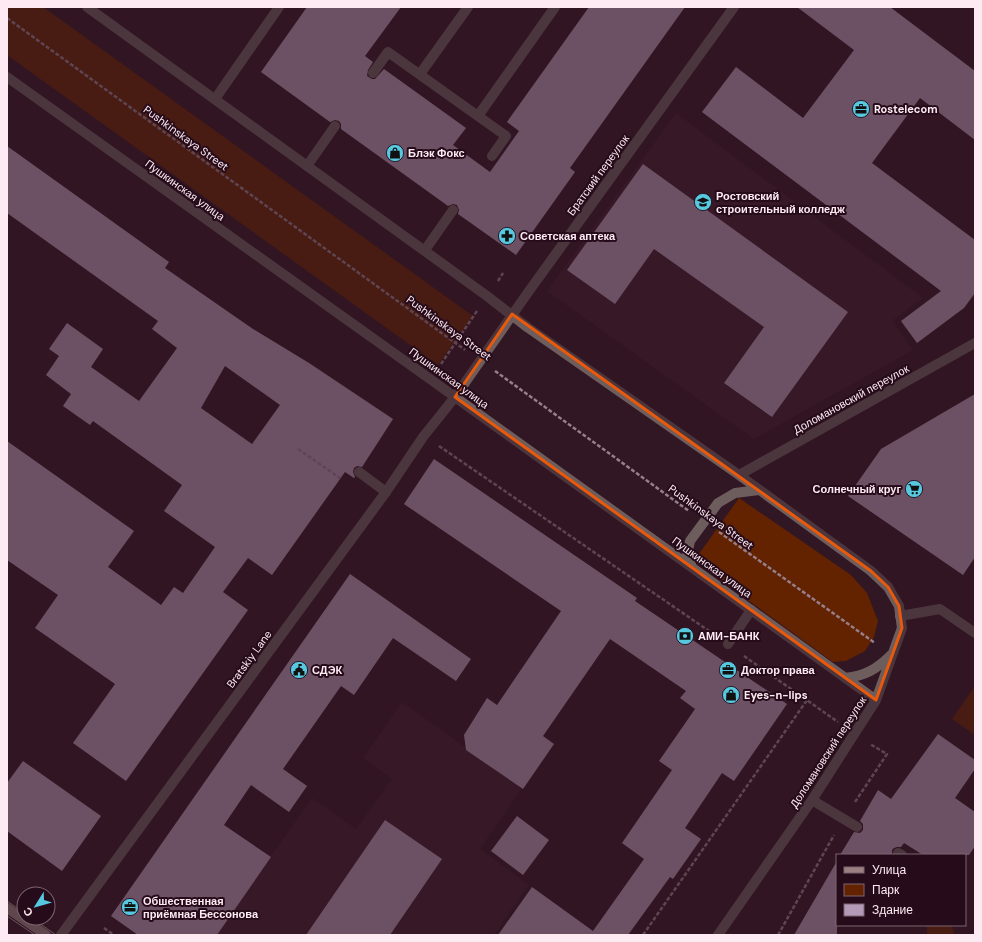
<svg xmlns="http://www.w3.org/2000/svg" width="982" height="942" font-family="'DM Sans',sans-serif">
  <rect width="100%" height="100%" fill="#311623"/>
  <!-- built -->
  <path fill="#3d1b2c" d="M676,113L923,298L892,321L913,350L754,439L547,291Z
    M402,702L522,788L480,849L529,885L494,935H215L312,798L356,829L392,779L363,758Z"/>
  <!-- green -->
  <path fill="#642300" d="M7,7H43L473,316L438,365L7,55Z
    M739,498L851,575L867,593L878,621L874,637L865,651L846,661L833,662L694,561Z
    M975,686V735L952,719Z
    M927,925H952L954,935H927Z"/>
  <!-- building -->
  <path fill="#b39ab6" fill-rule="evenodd" d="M307,7H401L365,56L373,62L368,70L367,76L372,79H375L384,69L466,128L453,145L490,172L519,131L507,122L589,7H685L570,168L575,172L516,255L458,214L459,210L457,205L453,204L448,206L341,129V124L339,121L335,120L330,122L261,72Z
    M797,7H890L975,71V140L920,98L872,163L975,240V293L964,308L917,343L901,321L941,291L702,112L736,67L803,118L854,50Z
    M7,146L169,262L165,268L253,329L309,363L393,419L362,467L357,466L354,468L353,472L355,477L354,478L345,472L272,575L248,558L223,592L248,610L126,781L73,743L115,684L35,628L58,595L7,560V441L134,531L108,567L161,605L174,587L183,593L215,547L164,511L182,485L93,421L90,425L63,406L71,394L46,375L59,356L49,349L67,323L103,349L91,367L139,401L177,348L152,329L158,321L7,213ZM225,366L280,405L252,444L201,408Z
    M643,164L848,312L772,417L724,383L764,327L654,249L615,304L567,270Z
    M975,394V557L963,575L848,496L881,449Z
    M434,459L637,598L635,601L787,704L734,781L722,773L685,828L701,839L673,879L670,877L628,935H498L532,887L593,931L644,859L622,843L672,770L659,761L695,709L680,698L686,691L610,639L543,736L554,744L523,789L466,750L464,735L487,698L497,705L561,611L404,504Z
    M350,574L471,659L456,681L393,638L354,695L341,686L283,769L307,786L289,812L251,785L224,825L271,857L217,935H138L111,916Z
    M938,734L975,760V769L955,798L975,812V846L969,855H923L904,843L901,847H897L894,848L892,850V855H840L854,832L860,833L863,830V824L860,821L878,790L891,799Z
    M23,761L101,816L62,871L7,831V783Z
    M517,816L549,840L523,875L491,851Z
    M385,820L442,859L390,935H306Z
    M837,861V935H794Z"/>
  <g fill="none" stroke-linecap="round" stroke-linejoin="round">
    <!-- path -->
    <path stroke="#967f8a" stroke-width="2.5" stroke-dasharray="4 2" stroke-linecap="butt" d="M7,18L465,350
      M498,281L503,273
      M441,364L477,311
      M495,371L689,511
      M439,446L712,633
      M298,449L340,478
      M719,532L875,643
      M744,656L838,722
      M855,802L887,754L870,744
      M104,928L114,935
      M643,935L807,700
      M778,935L834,835"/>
    <!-- service -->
    <path stroke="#6e5d5d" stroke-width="10" d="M373,73L388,52L506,136L492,156
      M420,74L468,7
      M478,116L555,7
      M307,166L335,126
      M425,250L453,210
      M359,472L386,492
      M900,616L940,609L975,633
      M728,644L751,610
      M812,800L857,827
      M898,853L902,855"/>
    <!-- minor -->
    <path stroke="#6e5d5d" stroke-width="10" d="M215,99L279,7"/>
    <!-- tertiary -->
    <path stroke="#6e5d5d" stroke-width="10" d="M87,7L487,296L527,327L739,475L871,571L888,587L899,606L902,628L876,700L812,800L718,935
      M7,77L430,379L876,700
      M739,475L975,343
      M692,567L687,555L690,541L718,503L735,493L759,490
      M845,678C865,676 877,669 891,655
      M61,935L386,492L423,437L455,397L529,291L734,7"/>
    <!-- secondary -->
    <path stroke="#9a8080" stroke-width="10" d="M7,908L46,935"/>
    <!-- tram -->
    <path stroke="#b59fa9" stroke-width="1" d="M7,901L24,913
      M7,916L35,935
      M32,918L56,935"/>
  </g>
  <!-- marked area -->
  <path d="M0 0H982V942H0ZM512,314L871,571L888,587L899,606L902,628L876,700L455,397Z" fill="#311623" fill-opacity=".55" fill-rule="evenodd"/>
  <path fill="none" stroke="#e8590c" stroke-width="3" stroke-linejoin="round" d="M512,314L871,571L888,587L899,606L902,628L876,700L455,397Z"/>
  <!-- icons -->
  <defs>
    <symbol id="office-disc" viewBox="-11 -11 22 22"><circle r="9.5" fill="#56c9e0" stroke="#260c1a"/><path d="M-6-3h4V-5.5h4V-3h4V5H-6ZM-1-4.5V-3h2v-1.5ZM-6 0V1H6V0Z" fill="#111"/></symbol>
    <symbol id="shop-disc" viewBox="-11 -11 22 22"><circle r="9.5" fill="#56c9e0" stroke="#260c1a"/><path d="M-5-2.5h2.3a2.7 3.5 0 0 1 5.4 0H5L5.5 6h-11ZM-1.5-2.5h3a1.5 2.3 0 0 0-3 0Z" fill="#111"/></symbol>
    <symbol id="university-disc" viewBox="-11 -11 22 22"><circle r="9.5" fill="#56c9e0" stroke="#260c1a"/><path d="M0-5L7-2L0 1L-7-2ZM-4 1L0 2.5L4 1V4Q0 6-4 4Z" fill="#111"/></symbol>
    <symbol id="pharmacy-disc" viewBox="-11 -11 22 22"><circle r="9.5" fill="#56c9e0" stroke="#260c1a"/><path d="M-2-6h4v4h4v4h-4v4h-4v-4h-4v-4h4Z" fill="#111"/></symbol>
    <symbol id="supermarket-disc" viewBox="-11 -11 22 22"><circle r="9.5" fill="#56c9e0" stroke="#260c1a"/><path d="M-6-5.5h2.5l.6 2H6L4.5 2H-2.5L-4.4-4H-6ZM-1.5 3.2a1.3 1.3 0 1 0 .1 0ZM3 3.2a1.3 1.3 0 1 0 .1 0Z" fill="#111"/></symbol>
    <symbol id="bank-disc" viewBox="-11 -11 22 22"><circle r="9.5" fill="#56c9e0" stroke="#260c1a"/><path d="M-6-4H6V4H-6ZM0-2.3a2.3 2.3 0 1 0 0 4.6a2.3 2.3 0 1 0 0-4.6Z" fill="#111"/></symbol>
    <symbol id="civic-disc" viewBox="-11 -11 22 22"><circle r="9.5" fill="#56c9e0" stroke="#260c1a"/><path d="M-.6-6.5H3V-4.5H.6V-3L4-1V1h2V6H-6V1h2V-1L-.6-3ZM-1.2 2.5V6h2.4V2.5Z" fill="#111"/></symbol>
  </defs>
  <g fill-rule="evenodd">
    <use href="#office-disc" x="851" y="99" width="20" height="20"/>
    <use href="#shop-disc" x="385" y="143" width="20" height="20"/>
    <use href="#university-disc" x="693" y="192" width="20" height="20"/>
    <use href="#pharmacy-disc" x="497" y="226" width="20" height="20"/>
    <use href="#supermarket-disc" x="904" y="479" width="20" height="20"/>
    <use href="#bank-disc" x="675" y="626" width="20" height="20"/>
    <use href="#civic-disc" x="289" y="660" width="20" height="20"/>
    <use href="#office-disc" x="718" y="660" width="20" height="20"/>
    <use href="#shop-disc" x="721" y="685" width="20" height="20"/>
    <use href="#office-disc" x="120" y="897" width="20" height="20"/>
  </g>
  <g text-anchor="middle" stroke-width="4" stroke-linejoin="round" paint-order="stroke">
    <!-- poi labels -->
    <g font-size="11" font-weight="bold" fill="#feeaf3" stroke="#260c1a" text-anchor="start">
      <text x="874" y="113">Rostelecom</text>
      <text x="408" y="157">Блэк Фокс</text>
      <text x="716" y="200">Ростовский<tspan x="716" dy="13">строительный колледж</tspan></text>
      <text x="520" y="240">Советская аптека</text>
      <text x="901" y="493" text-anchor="end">Солнечный круг</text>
      <text x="698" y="640">АМИ-БАНК</text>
      <text x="312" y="674">СДЭК</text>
      <text x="741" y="674">Доктор права</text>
      <text x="744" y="699">Eyes-n-lips</text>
      <text x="143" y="905">Обшественная<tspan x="143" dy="13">приёмная Бессонова</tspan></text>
    </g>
    <!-- street labels -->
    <g font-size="11" fill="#feeaf3" stroke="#260c1a">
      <text transform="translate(186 138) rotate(36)" y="4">Pushkinskaya Street</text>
      <text transform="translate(598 175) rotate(-54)" y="4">Братский переулок</text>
      <text transform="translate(185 190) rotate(36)" y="4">Пушкинская улица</text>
      <text transform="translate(449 328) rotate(36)" y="4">Pushkinskaya Street</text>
      <text transform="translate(449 378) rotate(36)" y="4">Пушкинская улица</text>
      <text transform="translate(851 399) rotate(-29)" y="4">Доломановский переулок</text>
      <text transform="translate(711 517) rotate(36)" y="4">Pushkinskaya Street</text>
      <text transform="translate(712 567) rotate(36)" y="4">Пушкинская улица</text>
      <text transform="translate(249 659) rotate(-54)" y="4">Bratskiy Lane</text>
      <text transform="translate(828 752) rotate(-57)" y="4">Доломановский переулок</text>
    </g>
  </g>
  <!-- border -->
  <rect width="982" height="942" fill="none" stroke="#feeaf3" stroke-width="16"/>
  <!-- legend -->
  <rect x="836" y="854" width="130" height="72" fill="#260c1a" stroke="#7c6571"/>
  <rect x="844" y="867" width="20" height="6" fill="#9a8080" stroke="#7c6571"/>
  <text x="872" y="874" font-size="12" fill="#feeaf3">Улица</text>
  <rect x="844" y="884" width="20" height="12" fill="#642300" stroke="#7c6571"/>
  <text x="872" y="894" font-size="12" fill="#feeaf3">Парк</text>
  <rect x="844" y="904" width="20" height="12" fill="#b39ab6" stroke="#7c6571"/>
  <text x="872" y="914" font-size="12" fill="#feeaf3">Здание</text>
  <!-- north arrow -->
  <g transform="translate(36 906) rotate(233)"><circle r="19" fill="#260c1a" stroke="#7c6571"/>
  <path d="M0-3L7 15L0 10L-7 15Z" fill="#56c9e0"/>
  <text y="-6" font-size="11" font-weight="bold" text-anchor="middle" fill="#feeaf3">С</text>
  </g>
</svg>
